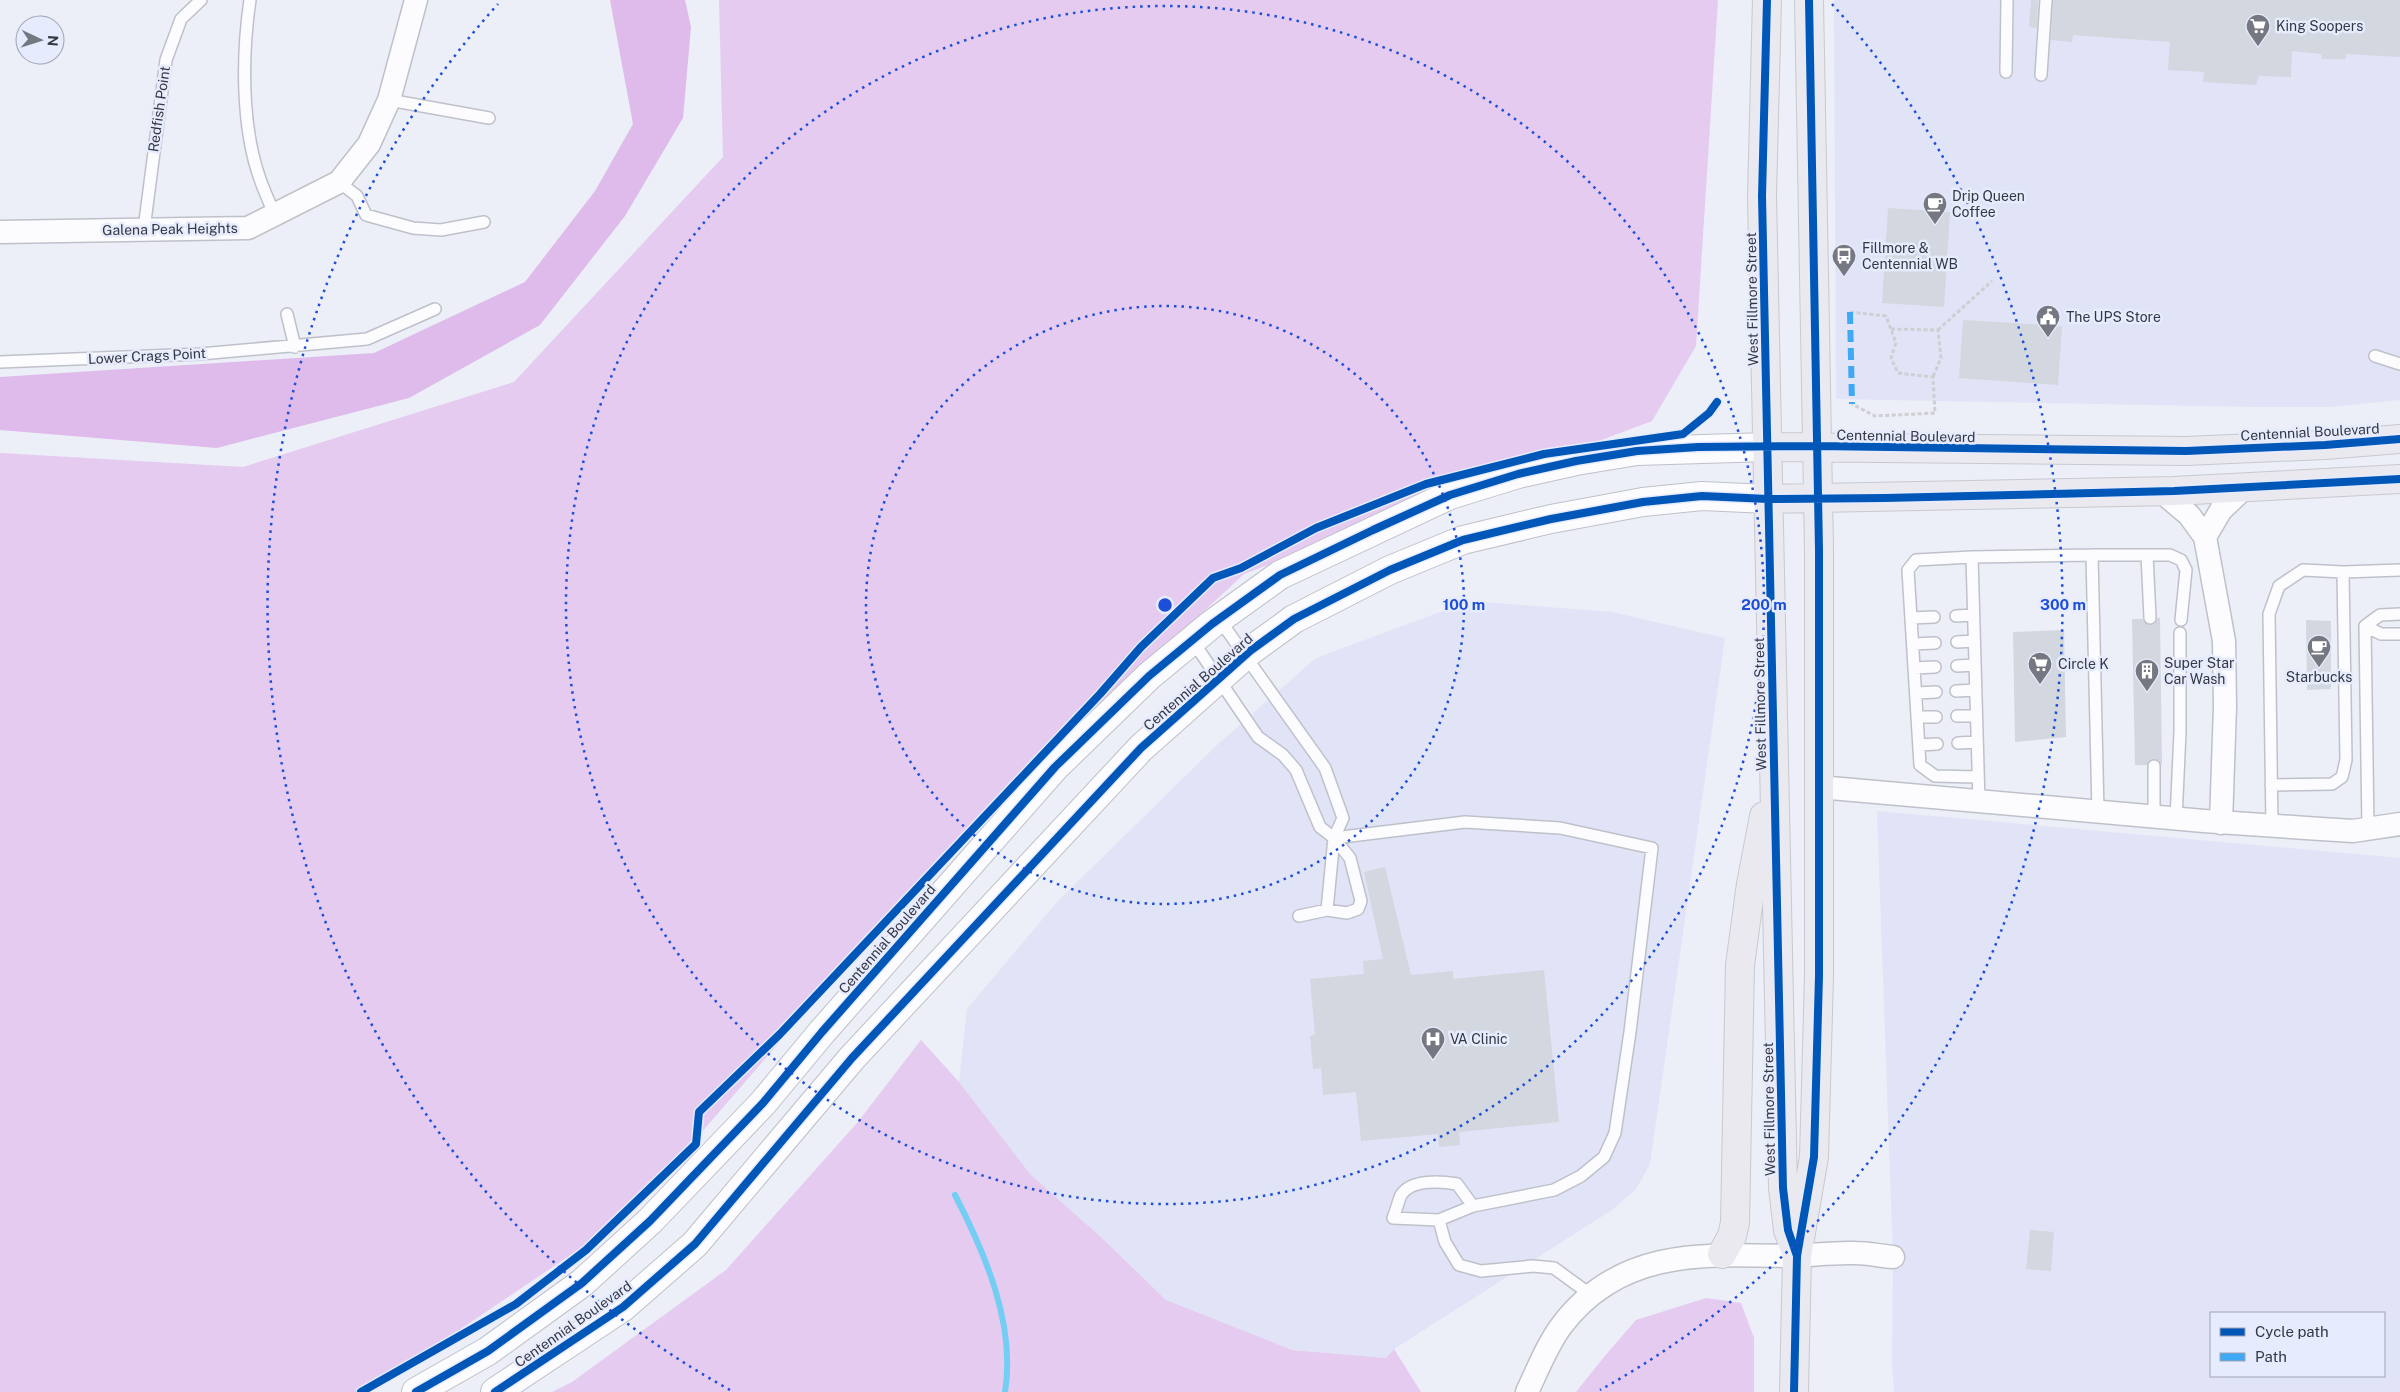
<svg xmlns="http://www.w3.org/2000/svg" width="2400" height="1392" font-family="'Public Sans',sans-serif">
  <rect width="100%" height="100%" fill="#eceef8"/>
  <!-- built -->
  <path fill="#e0e4f6" fill-rule="evenodd" d="M1834,0H2400V400L2329,407H2257L1836,399Z
    M1470,601L1612,612L1725,638L1650,1164L1636,1189L1612,1210L1394,1349L1386,1358L1292,1350L1169,1303L1102,1238L1031,1175L959,1082L967,1009L1056,903L1218,744L1316,658Z
    M1877,811L2400,858V1392H1894L1892,1362L1893,1257ZM2211,1313H2384V1376H2211Z"/>
  <!-- green -->
  <path fill="#e5cbf0" d="M719,0H1718L1696,346L1652,421L1244,574L942,854L630,1215L367,1392H0V453L243,467L514,382L723,157Z
    M921,1040L959,1082L1031,1175L1102,1238L1166,1300L1292,1350L1386,1358L1394,1349L1421,1392H552L572,1382L726,1270L857,1123Z
    M1706,1298L1741,1303L1754,1338V1392H1576L1604,1357L1636,1320Z"/>
  <!-- forest -->
  <path fill="#debbea" d="M610,0H685L691,27L683,118L625,216L540,325L409,398L217,448L0,430V377L374,353L525,282L595,191L633,124Z"/>
  <g fill="none" stroke-linecap="round" stroke-linejoin="round">
    <!-- stream -->
    <path stroke="#74cef4" stroke-width="6" d="M955,1195C985,1253 1016,1325 1005,1392"/>
  </g>
  <!-- building -->
  <path fill="#d3d7df" d="M2031,0H2038L2037,28L2029,27Z
    M2053,0H2400V57L2346,54V59H2322L2321,54L2292,51L2291,77L2259,76L2256,85L2203,82L2204,72L2168,70L2170,42L2073,35L2072,42L2051,40Z
    M1888,208L1950,212L1944,307L1882,303Z
    M1963,320L2062,326L2058,385L1959,378Z
    M2157,618H2160L2162,765L2154,759L2147,765H2135L2132,619H2143L2144,622L2150,625L2154,624Z
    M2306,620L2331,621V689L2307,690Z
    M2064,630L2066,737L2015,742L2013,632Z
    M1385,867L1411,975L1453,971V979L1544,970L1559,1122L1459,1132L1460,1145L1439,1147L1438,1134L1361,1141L1356,1092L1323,1095L1321,1068L1313,1069L1310,1036L1315,1035L1310,979L1364,974L1363,961L1383,959L1364,872Z
    M2030,1230L2054,1232L2051,1271L2026,1269Z"/>
  <g fill="none" stroke-linecap="round" stroke-linejoin="round">
    <defs>
      <path id="service" d="M250,0C242,54 241,126 260,179C264,191 270,203 274,214
        M2006,72L2007,0
        M2041,75L2046,0
        M389,100L489,118
        M339,182L357,196L366,215L413,228L441,230L484,222
        M144,229L166,60L181,19L201,0
        M287,314L295,347
        M2375,356L2400,364
        M0,362L200,354L367,339L435,309
        M2147,555L2150,618
        M1972,557L1916,560L1908,570L1920,765L1935,776L1978,777
        M1956,616L1973,615
        M1911,618L1934,617
        M1219,619L1325,768L1343,818L1334,838L1327,910
        M2365,626L2368,828
        M2365,626L2380,615L2400,614
        M2365,626L2381,634H2400
        M1192,640L1258,737L1283,755L1296,770L1320,827L1334,838L1350,858L1361,901L1358,909L1347,913L1327,910L1299,916
        M1957,642L1974,641
        M1913,644L1935,643
        M1957,666L1974,665
        M1914,668L1935,667
        M1956,691L1975,690
        M1916,693L1936,692
        M1957,716H1976
        M1917,717H1936
        M1958,743L1977,742
        M1919,745L1937,744
        M2154,766V817
        M2271,785L2332,784L2342,777L2346,760L2343,572
        M1979,802L1972,557L2092,555
        M2098,812L2092,555H2170L2181,560L2186,570L2181,620
        M2176,819L2180,732V633
        M2272,826L2269,614L2279,586L2303,570L2343,572L2400,570
        M1334,838L1465,822L1560,828L1652,848L1630,1032L1615,1133L1604,1157L1581,1176L1554,1190L1473,1206L1439,1220L1445,1242L1459,1265L1481,1271L1533,1266L1554,1268L1591,1295
        M1439,1220L1393,1218C1396,1211 1398,1202 1401,1195C1411,1179 1441,1181 1457,1184L1473,1206"/>
      <path id="minor" d="M0,232L248,228L339,182L369,144L389,100L416,0
        M2162,492L2189,515L2205,537L2224,641L2225,706L2221,823
        M2205,537L2221,510L2243,489
        M1819,787L2204,821L2321,829L2353,831L2400,824
        M1527,1392C1538,1369 1547,1345 1562,1325C1619,1250 1700,1254 1784,1256C1808,1256 1831,1252 1855,1253C1868,1253 1881,1256 1893,1257"/>
      <path id="secondary" d="M416,1392L488,1351L582,1283L650,1221L763,1103L822,1032L1055,767L1149,676L1212,624L1280,575L1450,495L1518,474L1576,461L1637,451L1768,447
        M495,1392L623,1307L695,1244L852,1058L1141,748L1250,651L1294,619L1390,570L1463,540L1551,519L1643,502L1702,496L1768,499"/>
      <path id="primary" d="M1767,0L1762,196L1783,1188L1788,1230L1796,1252
        M1768,447L2186,451L2325,445L2400,439
        M1768,499L2174,491L2400,479
        M1722,1254L1732,1236L1735,1223L1740,965L1751,884L1764,816
        M1794,1392L1797,1256L1814,1157L1819,976V550L1809,0"/>
    </defs>
    <!-- service casing -->
    <use href="#service" stroke="#bfc1ca" stroke-width="14"/>
    <!-- minor casing -->
    <use href="#minor" stroke="#bfc1ca" stroke-width="25"/>
    <!-- secondary casing -->
    <use href="#secondary" stroke="#bfc1ca" stroke-width="30"/>
    <!-- primary casing -->
    <use href="#primary" stroke="#c8c9cf" stroke-width="30"/>
    <!-- path -->
    <path stroke="#cecfd2" stroke-width="3" stroke-dasharray="4 2.5" stroke-linecap="butt" d="M1850,312L1886,316L1896,343L1891,358L1898,373L1933,377L1935,413L1875,416L1852,404
      M1891,329L1938,330L1941,358L1933,377
      M1938,330L1992,281"/>
    <!-- service -->
    <use href="#service" stroke="#fcfcfe" stroke-width="11"/>
    <!-- minor -->
    <use href="#minor" stroke="#fcfcfe" stroke-width="22"/>
    <!-- secondary -->
    <use href="#secondary" stroke="#fcfcfe" stroke-width="28"/>
    <!-- primary -->
    <use href="#primary" stroke="#eae9f0" stroke-width="28"/>
    <!-- quiet -->
    <path stroke="#3fa9f5" stroke-width="6" stroke-dasharray="12 6" stroke-linecap="butt" d="M1850,312L1852,404"/>
    <defs>
      <path id="cycleway" d="M1767,0L1762,196L1783,1188L1788,1230L1797,1256
        M361,1392L516,1304L586,1250L696,1144L699,1112L780,1034L1100,694L1141,647L1213,578L1241,568L1316,528L1426,484L1544,454L1683,434L1709,413L1717,402
        M416,1392L488,1351L582,1283L650,1221L763,1103L822,1032L1055,767L1149,676L1212,624L1280,575L1373,530L1450,495L1518,474L1576,461L1637,451L1698,447L1817,446L2186,451L2325,445L2400,439
        M495,1392L623,1307L695,1244L852,1058L1141,748L1250,651L1294,619L1390,570L1463,540L1551,519L1643,502L1702,496L1768,499L1885,498L2174,491L2400,479
        M1794,1392L1797,1256L1814,1157L1819,976V550L1809,0"/>
    </defs>
    <!-- cycleway casing -->
    <use href="#cycleway" stroke="#e6ebfe" stroke-width="11"/>
    <!-- cycleway -->
    <use href="#cycleway" stroke="#0057b8" stroke-width="8"/>
  </g>
  <!-- distance rings -->
  <g fill="none" stroke="#1d4ed8" stroke-width="2.5" stroke-dasharray="2.5 5">
    <circle cx="1165" cy="605" r="299"/>
    <circle cx="1165" cy="605" r="599"/>
    <path d="M730 1390A898 898 0 0 1 498 4M1832 4A898 898 0 0 1 1600 1390"/>
  </g>
  <!-- icons -->
  <defs>
    <symbol id="supermarket-pin" viewBox="-11 -11 22 30"><path d="M0 17L-7.5 6A9.5 9.5 0 1 1 7.5 6Z" fill="#757781" stroke="#e6ebfe"/><path d="M-6-5.5h2.5l.6 2H6L4.5 2H-2.5L-4.4-4H-6ZM-1.5 3.2a1.3 1.3 0 1 0 .1 0ZM3 3.2a1.3 1.3 0 1 0 .1 0Z" fill="#fff"/></symbol>
    <symbol id="cafe-pin" viewBox="-11 -11 22 30"><path d="M0 17L-7.5 6A9.5 9.5 0 1 1 7.5 6Z" fill="#757781" stroke="#e6ebfe"/><path d="M-5.5-4.5H6V0H3Q3 3.5 0 3.5H-2.5Q-5.5 3.5-5.5 0ZM3-3.2v2h1.7v-2ZM-6 4.5H4V6H-6Z" fill="#fff"/></symbol>
    <symbol id="bus-pin" viewBox="-11 -11 22 30"><path d="M0 17L-7.5 6A9.5 9.5 0 1 1 7.5 6Z" fill="#757781" stroke="#e6ebfe"/><path d="M-5-6H5V4H4V6H2V4H-2V6H-4V4H-5ZM-3.5-4V0h7V-4ZM-3.5 1.2v1.5H-2V1.2ZM2 1.2v1.5H3.5V1.2Z" fill="#fff"/></symbol>
    <symbol id="civic-pin" viewBox="-11 -11 22 30"><path d="M0 17L-7.5 6A9.5 9.5 0 1 1 7.5 6Z" fill="#757781" stroke="#e6ebfe"/><path d="M-.6-6.5H3V-4.5H.6V-3L4-1V1h2V6H-6V1h2V-1L-.6-3ZM-1.2 2.5V6h2.4V2.5Z" fill="#fff"/></symbol>
    <symbol id="building-pin" viewBox="-11 -11 22 30"><path d="M0 17L-7.5 6A9.5 9.5 0 1 1 7.5 6Z" fill="#757781" stroke="#e6ebfe"/><path d="M-4-6H4V6H1V3H-1V6H-4ZM-2.5-4.3h1.7v1.8h-1.7ZM.8-4.3h1.7v1.8H.8ZM-2.5-1h1.7V.8h-1.7ZM.8-1h1.7V.8H.8Z" fill="#fff"/></symbol>
    <symbol id="hospital-pin" viewBox="-11 -11 22 30"><path d="M0 17L-7.5 6A9.5 9.5 0 1 1 7.5 6Z" fill="#757781" stroke="#e6ebfe"/><path d="M-5-5h3v3.5h4V-5h3V5h-3V1.5h-4V5h-3Z" fill="#fff"/></symbol>
  </defs>
  <g fill-rule="evenodd">
    <use href="#supermarket-pin" x="2244" y="12" width="28" height="38"/>
    <use href="#cafe-pin" x="1921" y="190" width="28" height="38"/>
    <use href="#bus-pin" x="1830" y="242" width="28" height="38"/>
    <use href="#civic-pin" x="2034" y="303" width="28" height="38"/>
    <use href="#cafe-pin" x="2305" y="633" width="28" height="38"/>
    <use href="#supermarket-pin" x="2026" y="650" width="28" height="38"/>
    <use href="#building-pin" x="2133" y="657" width="28" height="38"/>
    <use href="#hospital-pin" x="1419" y="1025" width="28" height="38"/>
  </g>
  <g text-anchor="middle" stroke-width="5" stroke-linejoin="round" paint-order="stroke">
    <!-- poi labels -->
    <g font-size="14" fill="#353741" stroke="#e6ebfe" text-anchor="start">
      <text x="2276" y="31">King Soopers</text>
      <text x="1952" y="201">Drip Queen<tspan x="1952" dy="16">Coffee</tspan></text>
      <text x="1862" y="253">Fillmore &amp;<tspan x="1862" dy="16">Centennial WB</tspan></text>
      <text x="2066" y="322">The UPS Store</text>
      <text x="2164" y="668">Super Star<tspan x="2164" dy="16">Car Wash</tspan></text>
      <text x="2058" y="669">Circle K</text>
      <text x="2319" y="682" text-anchor="middle">Starbucks</text>
      <text x="1450" y="1044">VA Clinic</text>
    </g>
    <!-- street labels -->
    <g font-size="14" fill="#353741" stroke="#e6ebfe">
      <text transform="translate(159 109) rotate(-82)" y="5">Redfish Point</text>
      <text transform="translate(170 229) rotate(-1)" y="5">Galena Peak Heights</text>
      <text transform="translate(1752 299) rotate(-91)" y="5">West Fillmore Street</text>
      <text transform="translate(147 356) rotate(-3)" y="5">Lower Crags Point</text>
      <text transform="translate(2310 432) rotate(-3)" y="5">Centennial Boulevard</text>
      <text transform="translate(1906 436) rotate(1)" y="5">Centennial Boulevard</text>
      <text transform="translate(1198 682) rotate(-41)" y="5">Centennial Boulevard</text>
      <text transform="translate(1760 704) rotate(-91)" y="5">West Fillmore Street</text>
      <text transform="translate(887 939) rotate(-49)" y="5">Centennial Boulevard</text>
      <text transform="translate(1769 1109) rotate(-91)" y="5">West Fillmore Street</text>
      <text transform="translate(573 1324) rotate(-35)" y="5">Centennial Boulevard</text>
    </g>
  </g>
  <circle cx="1165" cy="605" r="8" fill="#1d4ed8" stroke="#e6ebfe" stroke-width="2.5"/>
  <g font-size="15" text-anchor="middle" font-weight="bold" fill="#1d4ed8" stroke="#e6ebfe" stroke-width="5" stroke-linejoin="round" paint-order="stroke">
    <text x="1464" y="610">100 m</text>
    <text x="1764" y="610">200 m</text>
    <text x="2063" y="610">300 m</text>
  </g>
  <!-- legend -->
  <rect x="2210" y="1312" width="175" height="65" fill="#e6ebfe" stroke="#9fa3b2"/>
  <rect x="2220" y="1328" width="25" height="8" fill="#0057b8" stroke="#9fa3b2"/>
  <text x="2255" y="1337" font-size="15" fill="#353741">Cycle path</text>
  <rect x="2220" y="1353" width="25" height="8" fill="#3fa9f5" stroke="#9fa3b2"/>
  <text x="2255" y="1362" font-size="15" fill="#353741">Path</text>
  <!-- north arrow -->
  <g transform="translate(40 40) rotate(94)"><circle r="24" fill="#e6ebfe" stroke="#9fa3b2"/>
  <path d="M0-4L9 19L0 12L-9 19Z" fill="#757781"/>
  <text y="-8" font-size="14" font-weight="bold" text-anchor="middle" fill="#353741">N</text>
  </g>
</svg>
